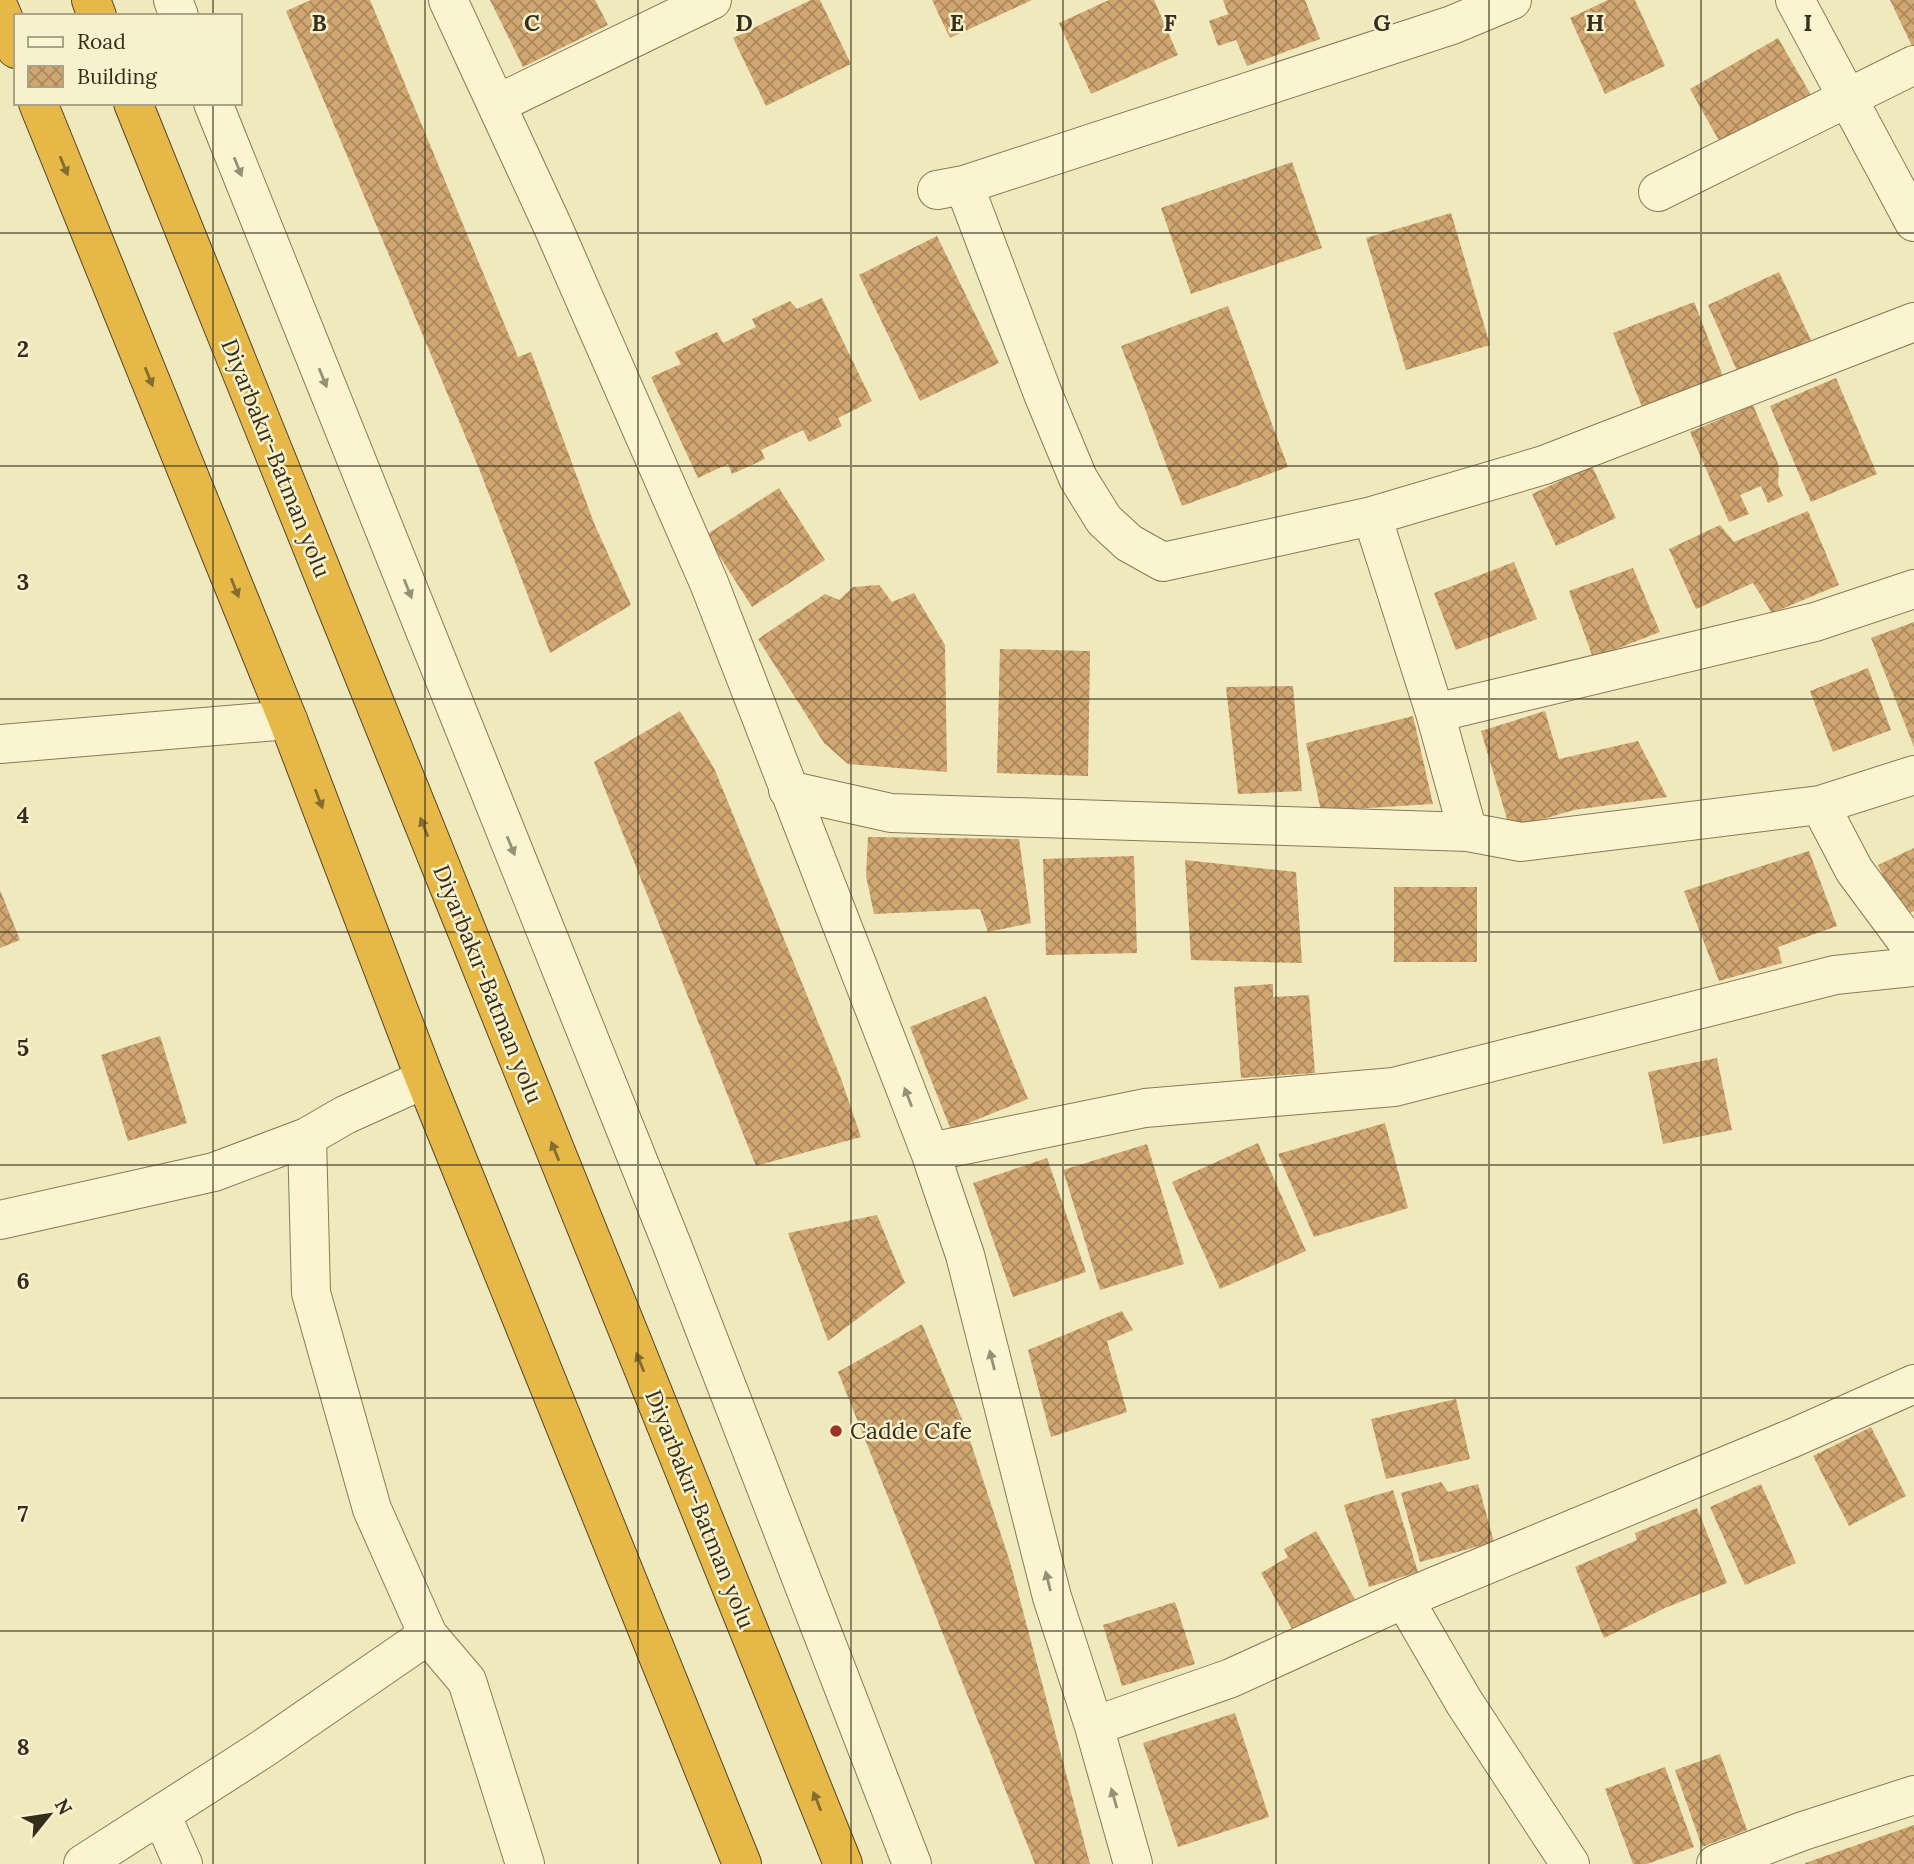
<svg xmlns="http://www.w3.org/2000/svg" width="1914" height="1864" font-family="Lora,serif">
  <defs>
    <pattern id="building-cross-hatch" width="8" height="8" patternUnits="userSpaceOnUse" patternTransform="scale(1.75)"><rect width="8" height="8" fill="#d0a771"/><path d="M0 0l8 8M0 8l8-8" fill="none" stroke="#aa885c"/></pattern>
  </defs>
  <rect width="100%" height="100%" fill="#f0e9be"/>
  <!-- building -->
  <path fill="url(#building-cross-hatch)" d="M311,0H370L518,357L531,352L594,523L631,605L550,653L480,471L286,11Z
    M490,0H595L608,25L523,67Z
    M811,0H820L851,64L766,106L733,38Z
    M932,0H1032L950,38Z
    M1109,0H1154L1178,55L1091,94L1059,23Z
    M1223,0H1305L1320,39L1247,66L1236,40L1218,46L1209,21L1228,14Z
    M1608,0H1635L1665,66L1605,94L1570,18Z
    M1890,0H1914V45L1912,46Z
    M1778,38L1811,95L1722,146L1690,89Z
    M1292,162L1322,248L1191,294L1161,208Z
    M1451,213L1490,345L1406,370L1366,238Z
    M937,236L999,363L920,401L859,275Z
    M1779,272L1811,340L1738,373L1708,305Z
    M822,298L872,401L838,418L842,426L809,442L803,430L761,450L765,459L732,474L728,464L698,478L651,377L681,364L675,352L717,332L723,343L756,327L752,319L790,301L797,309Z
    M1694,302L1723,376L1642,407L1613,333Z
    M1228,306L1288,467L1182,506L1121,346Z
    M1836,378L1877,474L1811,502L1770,406Z
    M1753,405L1779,466L1778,484L1783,496L1768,503L1761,486L1740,495L1749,514L1729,522L1690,432Z
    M1592,466L1616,518L1556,546L1532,494Z
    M779,488L825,560L752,607L706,535Z
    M1808,511L1839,585L1772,613L1753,583L1696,609L1669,549L1720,525L1734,542Z
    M1514,562L1537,619L1456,650L1434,593Z
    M1633,568L1660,632L1593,658L1569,591Z
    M879,585L892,602L914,593L945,645L947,772L848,764L824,743L758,639L825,594L839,600L853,587Z
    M1914,622V747L1871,638Z
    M1000,649L1090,651L1088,776L997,773Z
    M1868,668L1891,730L1833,752L1810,691Z
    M1293,686L1302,791L1238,794L1226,687Z
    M680,711L714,768L840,1076L861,1137L756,1166L594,762Z
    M1545,711L1559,759L1638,741L1667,797L1574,810L1510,829L1481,731Z
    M1413,716L1433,804L1321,811L1306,743Z
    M868,837L1019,839L1031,923L988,932L980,909L874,914L866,876Z
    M1914,848V911L1902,917L1878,865Z
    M1809,851L1837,926L1778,947L1782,963L1719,981L1684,891Z
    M1134,856L1137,953L1046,955L1043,859Z
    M1185,860L1296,872L1302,963L1191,960Z
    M1394,887H1477V962H1394Z
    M0,890L20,940L0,948Z
    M1273,984V997L1309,995L1315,1073L1241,1078L1234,987Z
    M986,996L1028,1099L951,1130L910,1027Z
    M160,1036L187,1123L128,1141L101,1055Z
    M1717,1058L1732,1130L1663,1144L1648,1072Z
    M1385,1123L1408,1208L1314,1237L1278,1154Z
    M1258,1143L1306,1251L1220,1289L1172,1182Z
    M1147,1144L1184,1264L1100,1290L1063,1170Z
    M1047,1158L1086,1272L1013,1297L973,1183Z
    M877,1215L905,1283L828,1341L788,1233Z
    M1122,1311L1133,1330L1107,1341L1127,1412L1051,1437L1028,1350Z
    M922,1324L967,1431L1010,1562L1090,1864H1035L838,1372Z
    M1456,1399L1470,1459L1386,1479L1371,1419Z
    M1871,1427L1906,1496L1849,1526L1813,1456Z
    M1441,1482L1448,1492L1478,1484L1494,1542L1420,1562L1401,1493Z
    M1761,1484L1796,1563L1745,1585L1710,1507Z
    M1393,1490L1418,1572L1369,1587L1344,1505Z
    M1697,1508L1727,1583L1665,1608L1604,1638L1575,1567L1637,1540L1635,1533Z
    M1316,1531L1355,1599L1295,1634L1261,1573L1288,1557L1284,1549Z
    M1175,1602L1195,1664L1122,1686L1103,1625Z
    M1235,1713L1269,1817L1178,1847L1143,1743Z
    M1720,1754L1747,1830L1702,1847L1675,1770Z
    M1665,1767L1694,1847L1647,1864H1633L1605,1789Z
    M1914,1825V1864H1805V1863Z"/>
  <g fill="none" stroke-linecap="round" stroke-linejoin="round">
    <defs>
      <path id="minor" d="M173,0L179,16
        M448,0L553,227L709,583L930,1152L965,1255L1052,1597L1094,1726L1133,1864
        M1795,0L1914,222
        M213,103L672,1245L912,1864
        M497,104L712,0
        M964,185L1043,394L1078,478L1104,520L1129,543L1163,562L1372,516L1544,465L1914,322
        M937,190L964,185L1452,25L1512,0
        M1658,192L1914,65
        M1372,516L1435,713L1468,832
        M1435,713L1815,622L1914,589
        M0,744L288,720
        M788,790L891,813L1468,832L1521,842L1820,805L1914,775
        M1820,805L1854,870L1914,951
        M425,1079L345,1115L307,1137L311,1293L372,1509L428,1635L467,1681L525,1864
        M930,1152L1145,1108L1394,1087L1835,975L1914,967
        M0,1220L214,1172L307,1137
        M1404,1599L1464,1702L1570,1864
        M1094,1726L1231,1678L1404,1599L1795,1437L1914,1384
        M161,1814L183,1864
        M83,1864L261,1750L428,1635
        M1716,1864L1803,1831L1914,1795"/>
      <path id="highway" d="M91,0L97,16
        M0,10L16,49
        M38,103L288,720L425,1079L742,1864
        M133,103L843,1864"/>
    </defs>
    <!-- minor casing -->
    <use href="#minor" stroke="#897956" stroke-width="40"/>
    <!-- highway casing -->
    <use href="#highway" stroke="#56452a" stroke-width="40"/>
    <!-- minor -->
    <use href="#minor" stroke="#faf4d1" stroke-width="38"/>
    <!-- highway -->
    <use href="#highway" stroke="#e5b848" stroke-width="38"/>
  </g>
  <!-- one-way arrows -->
  <defs><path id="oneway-solid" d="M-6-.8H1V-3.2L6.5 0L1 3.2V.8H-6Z" transform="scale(1.75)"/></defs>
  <g fill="#856c2f">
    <use href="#oneway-solid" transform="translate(64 166) rotate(68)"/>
    <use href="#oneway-solid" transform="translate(149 377) rotate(68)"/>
    <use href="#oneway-solid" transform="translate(235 588) rotate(68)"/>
    <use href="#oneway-solid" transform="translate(319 799) rotate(69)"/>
    <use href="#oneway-solid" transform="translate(424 827) rotate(-112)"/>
    <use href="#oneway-solid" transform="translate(555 1151) rotate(-112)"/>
    <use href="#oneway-solid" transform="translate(640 1362) rotate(-112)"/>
    <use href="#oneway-solid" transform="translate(817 1801) rotate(-112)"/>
  </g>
  <g fill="#989076">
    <use href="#oneway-solid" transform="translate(238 167) rotate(68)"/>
    <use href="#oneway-solid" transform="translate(323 378) rotate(68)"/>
    <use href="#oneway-solid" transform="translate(408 589) rotate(68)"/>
    <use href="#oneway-solid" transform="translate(511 846) rotate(68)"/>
    <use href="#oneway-solid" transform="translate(908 1097) rotate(-111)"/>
    <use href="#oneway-solid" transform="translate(992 1360) rotate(-104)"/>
    <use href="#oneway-solid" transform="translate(1048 1581) rotate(-104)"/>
    <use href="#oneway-solid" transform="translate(1114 1798) rotate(-106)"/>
  </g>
  <!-- grid -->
  <path fill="none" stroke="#372d1b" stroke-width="2" stroke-opacity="0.55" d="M213,0V16M425,0V1864M638,0V1864M851,0V1864M1063,0V1864M1276,0V1864M1489,0V1864M1701,0V1864M213,103V1864M0,233H1914M0,466H1914M0,699H1914M0,932H1914M0,1165H1914M0,1398H1914M0,1631H1914"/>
  <!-- markers -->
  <circle fill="#9b3423" stroke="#f7f1cd" stroke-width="2.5" cx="836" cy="1431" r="7"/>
  <g text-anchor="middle" stroke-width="5" stroke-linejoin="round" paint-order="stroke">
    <!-- street labels -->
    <g font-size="23" fill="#372d1b" stroke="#f7f1cd">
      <text transform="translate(276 458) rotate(68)" y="8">Diyarbakır-Batman yolu</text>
      <text transform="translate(488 984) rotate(68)" y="8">Diyarbakır-Batman yolu</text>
      <text transform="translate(700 1509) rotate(68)" y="8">Diyarbakır-Batman yolu</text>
    </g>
    <!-- poi labels -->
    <g font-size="23" fill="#372d1b" stroke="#f7f1cd" text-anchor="start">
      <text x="850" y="1439">Cadde Cafe</text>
    </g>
  </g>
  <g font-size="23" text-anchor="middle" font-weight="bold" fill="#372d1b" stroke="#f7f1cd" stroke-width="5" stroke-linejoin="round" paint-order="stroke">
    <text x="319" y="31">B</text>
    <text x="532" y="31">C</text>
    <text x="744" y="31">D</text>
    <text x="957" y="31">E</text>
    <text x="1170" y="31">F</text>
    <text x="1382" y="31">G</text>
    <text x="1595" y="31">H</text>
    <text x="1808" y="31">I</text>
    <text x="23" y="357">2</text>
    <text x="23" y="590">3</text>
    <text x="23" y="823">4</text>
    <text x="23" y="1056">5</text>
    <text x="23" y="1289">6</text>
    <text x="23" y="1522">7</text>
    <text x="23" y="1755">8</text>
  </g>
  <!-- legend -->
  <rect x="14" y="14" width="228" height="91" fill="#f7f1cd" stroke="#aaa386" stroke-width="2"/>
  <rect x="28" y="37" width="35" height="10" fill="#faf4d1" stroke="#aaa386" stroke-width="2"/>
  <text x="77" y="49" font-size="21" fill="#372d1b">Road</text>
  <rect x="28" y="66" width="35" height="21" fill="url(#building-cross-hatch)" stroke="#aaa386" stroke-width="2"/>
  <text x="77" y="84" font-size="21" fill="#372d1b">Building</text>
  <!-- north arrow -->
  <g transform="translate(49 1815) rotate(60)" stroke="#f7f1cd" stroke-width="5" paint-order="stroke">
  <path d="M0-5L12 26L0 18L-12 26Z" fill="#372d1b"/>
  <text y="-10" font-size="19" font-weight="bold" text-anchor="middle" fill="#372d1b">N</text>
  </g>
</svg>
